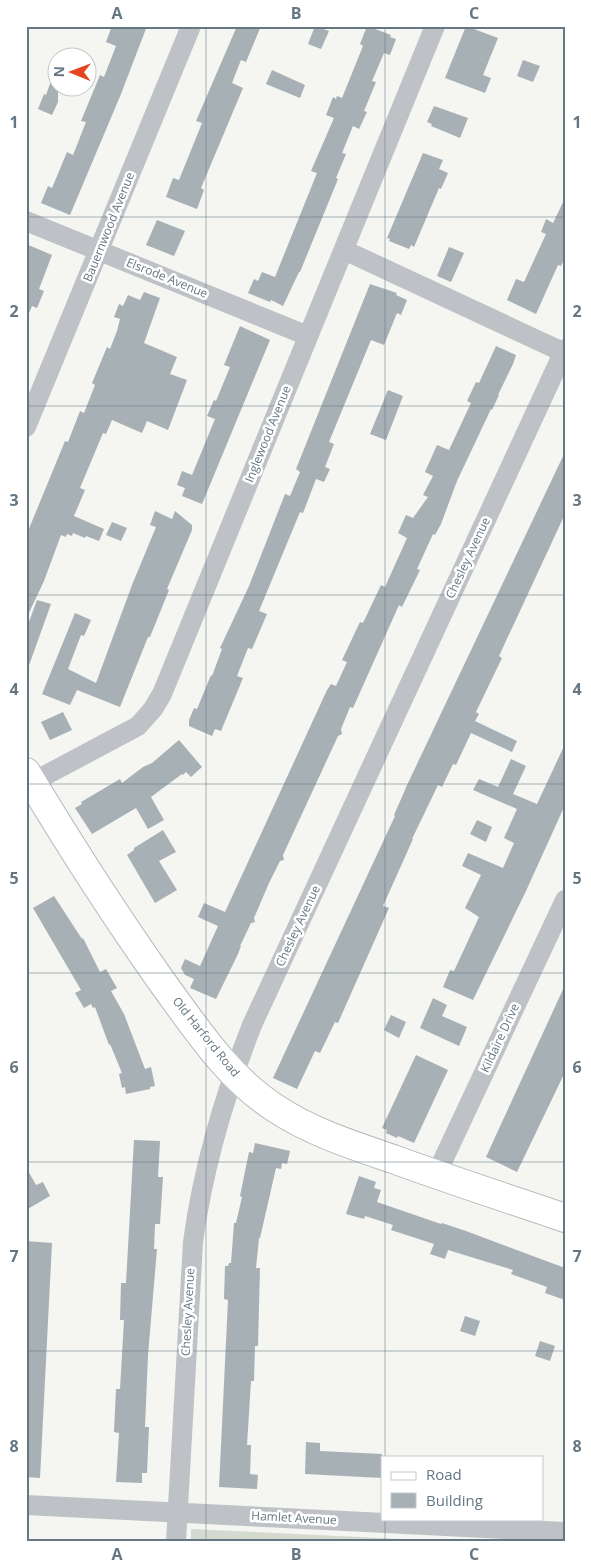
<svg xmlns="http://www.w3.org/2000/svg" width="591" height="1568" font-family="'Open Sans',sans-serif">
  <rect width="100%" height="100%" fill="#f5f5f1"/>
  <!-- green -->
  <path fill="#d5dad0" d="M191,1529L465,1542H191Z"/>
  <!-- building -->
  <path fill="#a7b0b5" d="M112,26H147L121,94L70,215L41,203L48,186L52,188L67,152L73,155L86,122L81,121L100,75L104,77L116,46L106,42Z
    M237,26H261L246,62L241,60L232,83L243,88L201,188L204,190L197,209L166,197L173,178L179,180L202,123L196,121Z
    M315,26L329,31L321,49L308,44Z
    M367,26L391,35L390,37L396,39L390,55L384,53L372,81L376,82L364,111L367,112L359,129L353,126L342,153L346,154L336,178L338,179L300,272H299L283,306L271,300L270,302L248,293L254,279L258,281L262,272L275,277L317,173L311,171L334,118L326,115L333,97L336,99L337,96L342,98L363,46L360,44Z
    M466,26L498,38L483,75L491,78L485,93L445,78Z
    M523,60L540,66L533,82L517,76Z
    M56,67H58V102L52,115L38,109L44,94L46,95Z
    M272,70L305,85L300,98L266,84Z
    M434,106L468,118L460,138L431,126L432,124L427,122Z
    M423,153L443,160L439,169L448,173L441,189L439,188L414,247L411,245L409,249L389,241L390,239L387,238Z
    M565,198V258L561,266L558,265L536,314L507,300L516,279L524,282L546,234L541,232L546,219L553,223Z
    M157,220L185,231L174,256L146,245Z
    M26,244L52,255L39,289L44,291L37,308L32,306L27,318Z
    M449,247L464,253L451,282L437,276Z
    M370,284L397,293L396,295L407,300L401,315L397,313L384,345L371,340L329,442L334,444L325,467L330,469L324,482L316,479L303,513L300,512L259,611L267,614L252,649L248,648L237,676L243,678L221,731L215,729L212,736L189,726V720L194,708L197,709L211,675L212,676L222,649L220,648L249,586L285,494L290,496L300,472L296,469Z
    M144,292L160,298L144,343L177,357L170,374L187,380L168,430L147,421L142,433L112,420L106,434L103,433L80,488L85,490L74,516L104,529L99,541L86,536L85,538L73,533L72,536L67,534L66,537L61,535L44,581L26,619V536L65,441L68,442L80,411L84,413L95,385L92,383L107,347L110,349L117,331L120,319L114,317L119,304L123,306L128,295L140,300Z
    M240,326L270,340L202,504L182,496L185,488L177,485L182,471L192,475L215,419L207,416L214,400L216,401L230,367L224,365Z
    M496,346L516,355L513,364L498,395H499L492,410L491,409L457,481L441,524L435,535L433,534L417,569L420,570L402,607L399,605L353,708L350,707L341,729L342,734L338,736L283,855L284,860L280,861L269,883L254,918L255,922L251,923L240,946H241L238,954L216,999L190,988L194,979L185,975L181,968L185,959L200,966L218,926L198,917L204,903L225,912L327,690L331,684L336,686L347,662L342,660L360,622L363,623L381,585L385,587L407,538L398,533L406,515L413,518L428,497L423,495L433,476L425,472L437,445L449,450L471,403L467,401L476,382L479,383Z
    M388,390L403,396L386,440L370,434Z
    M565,452V514L499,656L502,658L476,712L479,714L475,721L517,741L512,752L471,733L456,765L453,764L442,787L438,785L412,839H413L383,906L389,908L338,1023L335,1022L320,1053L315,1051L297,1089L273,1078L395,816L394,815L408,783Z
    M155,511L172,519L175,511L192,525V530L167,589L169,590L150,637H148L120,707L77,690L70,705L42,694L75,613L91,620L84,636L81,635L68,669L96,683L132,585L156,527L150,525Z
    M112,522L127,528L121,541L106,535Z
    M37,600L51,604L28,668H26V630Z
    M63,712L72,730L50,740L41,722Z
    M179,740L202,767L191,777L186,772L183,775L182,774L151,797L164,820L148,829L136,808L92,834L75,808L82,804L81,802L120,779L122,783L143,767L152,763Z
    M565,744V805L526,891L473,1000L443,987L450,970L454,971L479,917L465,908L481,875L462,866L468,853L503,868L514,843L504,838L517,809L473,790L479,779L498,787L511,759L526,766L513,794L537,804Z
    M477,820L492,827L486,842L470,834Z
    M163,830L176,852L159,861L177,890L155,903L127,855L134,850V848Z
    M54,896L82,939L83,938L100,972L106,969L117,988L111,991L124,1014L145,1069L151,1067L155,1086L150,1087V1089L126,1094L125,1087L122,1088L119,1074L122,1073L110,1044L109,1045L95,1007L93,1008L91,1004L84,1008L75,993L81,990L33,908Z
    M565,985V1072L517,1172L486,1157Z
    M433,998L447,1005L442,1016L467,1027L459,1046L420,1028Z
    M391,1015L406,1022L399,1038L384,1030Z
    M416,1055L448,1070L414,1143L398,1136L397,1138L386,1133L387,1130L382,1128Z
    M134,1140L160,1141L158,1177H163L160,1224H155L154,1249H157L148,1355L145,1427H149L147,1473H142V1483L116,1482L119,1433L114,1432L116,1389H120L124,1320H120L121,1283H126Z
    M255,1143L290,1151L287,1164L282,1163L281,1169L276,1168L260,1238H259L256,1268H260L258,1346H255L254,1381H251L247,1445H251L250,1474L258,1475L257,1489L219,1487L228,1300L224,1299L225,1266H228L229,1263H231L234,1223H236L242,1197L240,1196L249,1152L253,1153Z
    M26,1167L36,1185L43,1182L50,1196L26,1210Z
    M359,1176L376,1182L374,1188L381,1190L377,1202L441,1224L442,1223L466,1231L565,1268V1300L545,1293L547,1287L511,1274L513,1270L448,1250L445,1259L430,1254L434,1244L391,1230L393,1225L365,1216L364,1219L346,1214Z
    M26,1241L52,1243L40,1478L26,1477Z
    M465,1316L480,1321L475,1336L460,1331Z
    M540,1341L555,1346L550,1361L535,1356Z
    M306,1442L320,1443V1451L382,1454V1478L305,1474Z"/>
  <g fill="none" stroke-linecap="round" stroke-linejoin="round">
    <defs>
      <path id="secondary" d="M26,772C69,844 114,914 162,982C195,1027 227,1077 275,1108C311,1132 352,1145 393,1159C450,1180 507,1198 565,1218"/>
    </defs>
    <!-- secondary casing -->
    <use href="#secondary" stroke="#b2b8bc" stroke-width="30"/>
    <!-- street -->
    <path stroke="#bec2c6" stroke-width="20" d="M26,221L308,336
      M344,250L565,353
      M26,427L191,26
      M26,780L32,782L46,775L138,726L153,709L162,694L435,26
      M436,1175L565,900
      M26,1505L565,1532
      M176,1542L193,1242C203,1168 225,1094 252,1025L565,349"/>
    <!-- secondary -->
    <use href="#secondary" stroke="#fff" stroke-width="28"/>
  </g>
  <!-- grid -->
  <path fill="none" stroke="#647783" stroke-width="1" stroke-opacity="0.55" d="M206,26V1542M385,26V1457M26,217H565M26,406H565M26,595H565M26,784H565M26,973H565M26,1162H565M26,1351H565M385,1519V1542"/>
  <g text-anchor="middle" stroke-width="5" stroke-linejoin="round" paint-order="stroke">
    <!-- street labels -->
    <g font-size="12" fill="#647783" stroke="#fff">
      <text transform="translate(109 227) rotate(-68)" y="4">Bauernwood Avenue</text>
      <text transform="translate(167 278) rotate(22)" y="4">Elsrode Avenue</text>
      <text transform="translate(268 434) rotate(-68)" y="4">Inglewood Avenue</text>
      <text transform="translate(468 558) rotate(-65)" y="4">Chesley Avenue</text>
      <text transform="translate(298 926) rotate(-65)" y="4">Chesley Avenue</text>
      <text transform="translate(206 1037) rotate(51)" y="4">Old Harford Road</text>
      <text transform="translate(500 1038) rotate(-65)" y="4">Kildaire Drive</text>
      <text transform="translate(188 1312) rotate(-87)" y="4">Chesley Avenue</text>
      <text transform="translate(294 1518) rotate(3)" y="4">Hamlet Avenue</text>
    </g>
  </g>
  <!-- border -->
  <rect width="591" height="1568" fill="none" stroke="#ffffff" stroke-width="55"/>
  <!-- legend -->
  <rect x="381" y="1456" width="162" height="65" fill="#ffffff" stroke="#c1c9cd"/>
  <rect x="391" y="1472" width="25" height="8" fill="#ffffff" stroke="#c1c9cd"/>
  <text x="426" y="1480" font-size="15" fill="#647783">Road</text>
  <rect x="391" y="1493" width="25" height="15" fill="#a7b0b5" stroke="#c1c9cd"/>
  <text x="426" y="1506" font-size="15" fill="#647783">Building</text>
  <!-- north arrow -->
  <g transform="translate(72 72) rotate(271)"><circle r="24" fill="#ffffff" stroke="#c1c9cd"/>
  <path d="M0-4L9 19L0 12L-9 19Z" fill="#e64521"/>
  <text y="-8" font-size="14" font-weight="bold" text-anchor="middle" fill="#647783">N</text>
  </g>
  <rect x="28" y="28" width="536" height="1512" fill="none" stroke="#647783" stroke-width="2"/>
  <g font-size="16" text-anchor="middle" font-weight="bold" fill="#647783">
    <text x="117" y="19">A</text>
    <text x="296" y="19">B</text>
    <text x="474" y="19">C</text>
    <text x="14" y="128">1</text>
    <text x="577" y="128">1</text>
    <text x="14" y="317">2</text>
    <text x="577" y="317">2</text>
    <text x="14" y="506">3</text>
    <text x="577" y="506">3</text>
    <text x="14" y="695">4</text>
    <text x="577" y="695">4</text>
    <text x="14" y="884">5</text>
    <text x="577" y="884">5</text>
    <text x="14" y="1073">6</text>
    <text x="577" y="1073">6</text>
    <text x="14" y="1262">7</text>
    <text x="577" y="1262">7</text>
    <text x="14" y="1452">8</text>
    <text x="577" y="1452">8</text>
    <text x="117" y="1560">A</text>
    <text x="296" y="1560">B</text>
    <text x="474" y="1560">C</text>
  </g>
</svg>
